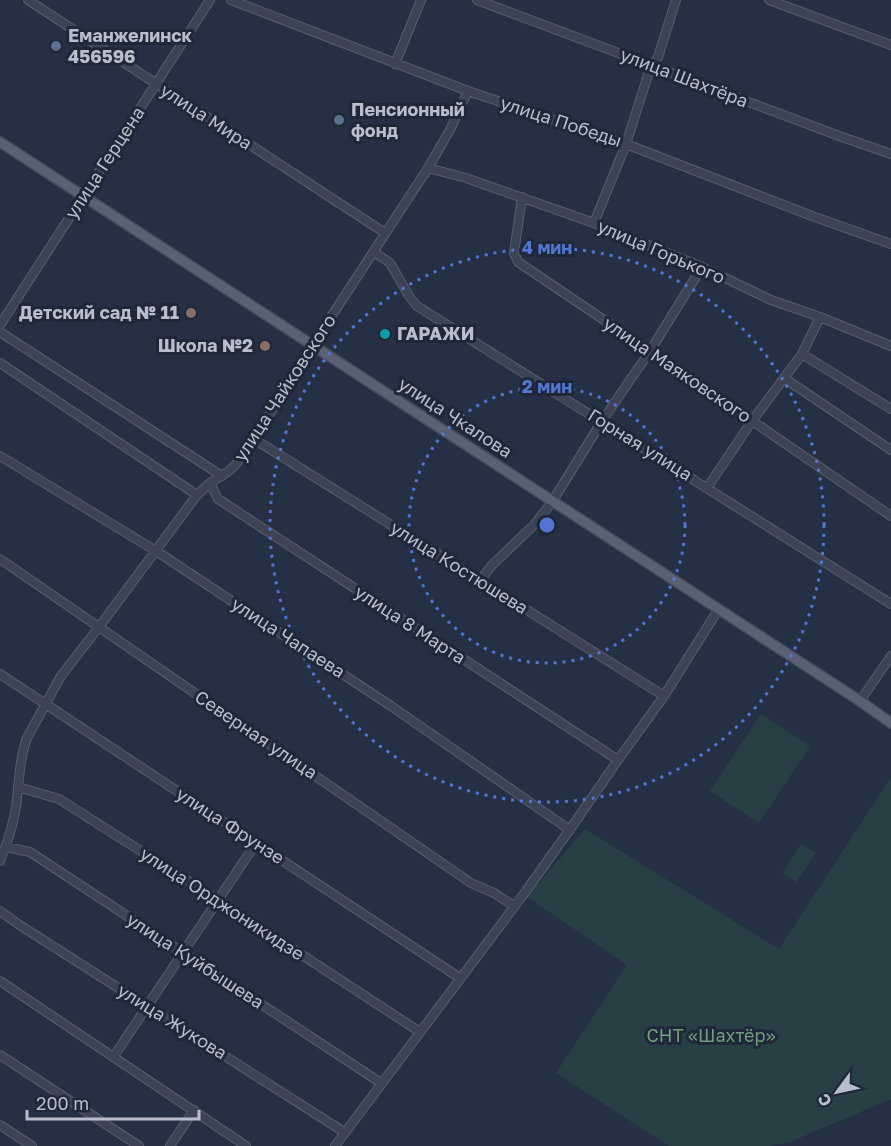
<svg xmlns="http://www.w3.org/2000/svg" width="891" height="1146" font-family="'Golos Text',sans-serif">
  <rect width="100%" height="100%" fill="#263044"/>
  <!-- green -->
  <path fill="#283f45" d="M761,714L810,746L759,823L710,791Z
    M891,777V1099L790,1142L768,1146H669L556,1073L627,965L527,897L585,829L779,949Z
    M801,844L816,853L796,882L782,873Z"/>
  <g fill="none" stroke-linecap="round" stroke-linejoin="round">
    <defs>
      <path id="minor" d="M28,0L385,233
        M231,0L468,91L626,144L812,216L891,244
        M477,0L842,137L891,154
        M769,0L891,45
        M395,64L421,0
        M428,168L466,178L594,223L702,267L771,300L820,317L891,346
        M522,197L514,253L518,262L650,351L891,516
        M594,223L626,144L648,75L658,57L676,0
        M374,252L390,263L409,296L417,306L891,604
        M820,317L802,354L891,409
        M0,325L210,0
        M0,332L222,476
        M0,363L197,495
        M784,378L891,450
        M254,439L664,696
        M0,456L156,551L391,706L570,830
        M210,483L218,499L618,760
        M707,488L752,421L802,354
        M0,559L471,883L494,893L514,906
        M480,581L492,565L534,525L552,502L602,421L650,351L702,267
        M0,674L460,978
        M860,701L891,656
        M18,787L59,799L218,900L420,1032
        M6,847L30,852L381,1083
        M0,861C7,844 13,825 16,807C19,784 19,760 27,738L61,676L99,627L197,495L210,483L229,471L236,464L254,439L312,346L428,168L451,128L468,91
        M0,911L18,924L344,1132
        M0,981L246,1146
        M0,1055L139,1146
        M114,1056L256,843
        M0,1125L32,1146
        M170,1146L194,1110
        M335,1146L526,891L573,825L618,760L664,696L718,610"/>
      <path id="major" d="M0,142L860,701L891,723"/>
    </defs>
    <!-- minor casing -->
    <use href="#minor" stroke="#565e6e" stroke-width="10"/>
    <!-- major casing -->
    <use href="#major" stroke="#444c5d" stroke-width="12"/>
    <!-- minor -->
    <use href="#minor" stroke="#3b4354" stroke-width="8"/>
    <!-- major -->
    <use href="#major" stroke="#596274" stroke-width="9"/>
  </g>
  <!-- distance rings -->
  <g fill="none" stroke="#5375d4" stroke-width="3" stroke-dasharray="3 6">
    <circle cx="547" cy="525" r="138"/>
    <circle cx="547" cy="525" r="277"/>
  </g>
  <!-- markers -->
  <g fill="#5c6f8a" stroke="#1f2839" stroke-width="2">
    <circle cx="56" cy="46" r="6"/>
    <circle cx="339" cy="120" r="6"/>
  </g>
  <g fill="#8d6e63" stroke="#1f2839" stroke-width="2">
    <circle cx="191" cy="313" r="6"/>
    <circle cx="265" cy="346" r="6"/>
  </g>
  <circle fill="#0f9aa8" stroke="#1f2839" stroke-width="2" cx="385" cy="334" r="6"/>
  <g text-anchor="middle" stroke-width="6" stroke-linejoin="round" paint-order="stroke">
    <!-- poi labels -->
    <g font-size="18" font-weight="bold" fill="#b8becd" stroke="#1f2839" text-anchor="start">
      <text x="68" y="42">Еманжелинск<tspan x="68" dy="21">456596</tspan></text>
      <text x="351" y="116">Пенсионный<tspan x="351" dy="21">фонд</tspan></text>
      <text x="179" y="319" text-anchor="end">Детский сад № 11</text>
      <text x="397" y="340">ГАРАЖИ</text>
      <text x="253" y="352" text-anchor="end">Школа №2</text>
    </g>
    <!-- street labels -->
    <g font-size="18" fill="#b8becd" stroke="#1f2839">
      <text transform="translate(684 78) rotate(21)" y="6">улица Шахтёра</text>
      <text transform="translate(206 117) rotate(33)" y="6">улица Мира</text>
      <text transform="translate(561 122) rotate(18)" y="6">улица Победы</text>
      <text transform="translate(105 163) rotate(-57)" y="6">улица Герцена</text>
      <text transform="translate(661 252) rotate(23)" y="6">улица Горького</text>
      <text transform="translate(677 370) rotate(34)" y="6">улица Маяковского</text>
      <text transform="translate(285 388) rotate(-57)" y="6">улица Чайковского</text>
      <text transform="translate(455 418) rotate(33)" y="6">улица Чкалова</text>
      <text transform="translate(640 445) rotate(32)" y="6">Горная улица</text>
      <text transform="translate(459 568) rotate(32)" y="6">улица Костюшева</text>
      <text transform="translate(410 625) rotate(33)" y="6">улица 8 Марта</text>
      <text transform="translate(288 638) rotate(33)" y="6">улица Чапаева</text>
      <text transform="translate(256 735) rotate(34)" y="6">Северная улица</text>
      <text transform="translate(230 826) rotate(33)" y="6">улица Фрунзе</text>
      <text transform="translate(222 904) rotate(33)" y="6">улица Орджоникидзе</text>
      <text transform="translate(195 961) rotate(33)" y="6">улица Куйбышева</text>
      <text transform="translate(172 1022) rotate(32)" y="6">улица Жукова</text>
    </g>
    <!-- park labels -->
    <g font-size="18" fill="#6f9f7e" stroke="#1f2839">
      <text x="711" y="1042">СНТ «Шахтёр»</text>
    </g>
  </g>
  <circle cx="547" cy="525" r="9" fill="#5375d4" stroke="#1f2839" stroke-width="3"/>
  <g font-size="18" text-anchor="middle" font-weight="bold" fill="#5375d4" stroke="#1f2839" stroke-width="6" stroke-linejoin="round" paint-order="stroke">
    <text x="547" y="254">4 мин</text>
    <text x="547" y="393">2 мин</text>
  </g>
  <!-- north arrow -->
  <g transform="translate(837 1092) rotate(237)" stroke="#1f2839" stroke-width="4.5" paint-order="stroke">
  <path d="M0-4.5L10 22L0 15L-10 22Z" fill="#b8becd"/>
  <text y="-9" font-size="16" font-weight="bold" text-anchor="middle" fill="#b8becd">С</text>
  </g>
  <!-- scale -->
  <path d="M27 1110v9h172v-9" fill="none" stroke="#b8becd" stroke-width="3"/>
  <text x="36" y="1110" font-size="18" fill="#b8becd" stroke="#1f2839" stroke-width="4.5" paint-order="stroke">200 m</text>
</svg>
